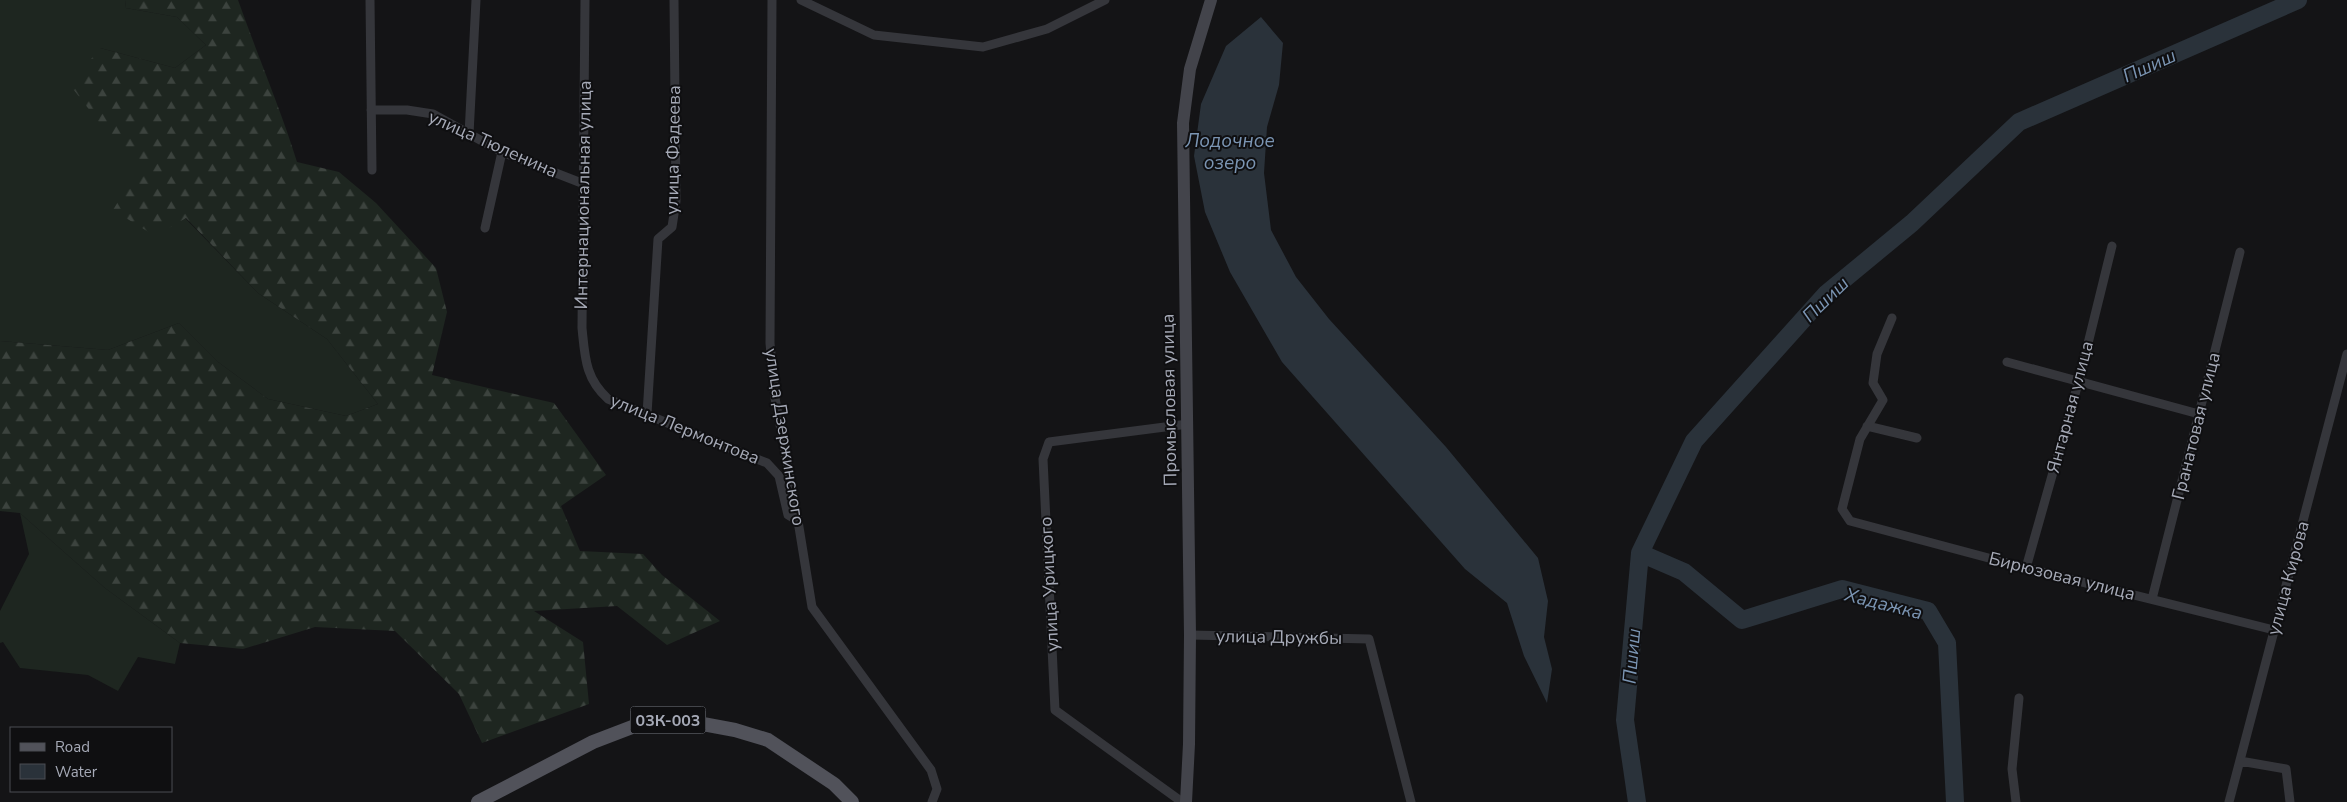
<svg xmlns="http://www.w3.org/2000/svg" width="2347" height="802" font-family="'Nunito Sans',sans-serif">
  <defs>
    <pattern id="forest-firs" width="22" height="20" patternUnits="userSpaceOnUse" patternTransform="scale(1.25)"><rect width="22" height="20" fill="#1e2620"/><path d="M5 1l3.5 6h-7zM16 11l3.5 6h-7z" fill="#3c433e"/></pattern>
  </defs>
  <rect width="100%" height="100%" fill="#141416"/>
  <!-- grass -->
  <path fill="#1e2620" d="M0,0H125L126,8L177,17L206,45L175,68L100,48L185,218L258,293L327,339L378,404L346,416L268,399L218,362L179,323L108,350L0,341Z
    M20,513L105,588L180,643L175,664L138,657L118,691L88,675L20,668L3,642L0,643V611L29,554Z"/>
  <!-- forest -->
  <path fill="url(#forest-firs)" d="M125,0H238C257,54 280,107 297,162L339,172L376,203L436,268L447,312L432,375L554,403L606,475L561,506L580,551L643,554L662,575L720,621L667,645L617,606L534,611L583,642L589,704L482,743L459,694L395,631L315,627L243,649L180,643L105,588L20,513L0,511V341L108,350L179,323L218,362L268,399L346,416L378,404L327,339L258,293L186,218L155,236L113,210L137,171L70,85L100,48L175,68L206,45L177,17L126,8Z"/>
  <!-- water -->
  <path fill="#2a323a" d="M1261,17L1283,43L1279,85L1267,127L1264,173L1271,230L1296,277L1329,319L1446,447L1538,558L1548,601L1544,637L1552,669L1547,703L1524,656L1507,603L1465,569L1282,362L1230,272L1205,212L1194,156L1201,104L1226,46Z"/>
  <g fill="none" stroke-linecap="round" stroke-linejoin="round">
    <!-- river -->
    <path stroke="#2a323a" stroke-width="18" d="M1640,553L1684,572L1742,620L1842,589L1928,611L1947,643L1955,802
      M1637,802L1625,720L1640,553L1694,441L1826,294L1912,223L2019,122L2298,0"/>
    <!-- minor -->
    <path stroke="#35363b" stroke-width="9" d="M370,0L372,170
      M585,0L582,328C585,357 585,378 608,399L767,463L779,476L788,515L798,521
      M772,0L770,343L775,398L798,521L812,607L931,770L937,789L932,802
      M801,0L874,35L983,47L1047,29L1105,0
      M371,110H407L433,114L502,152L584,184
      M469,134L476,0
      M485,228L502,152
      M1892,318L1877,354L1873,383L1883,400L1860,439L1842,509L1850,521L2026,568L2274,630
      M2007,362L2199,414
      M647,414L658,239L672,227L676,201L674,0
      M1867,426L1917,438
      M2026,568L2079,380L2112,246
      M2152,599L2240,252
      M1190,635L1369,639L1411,802
      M2240,761L2286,769L2290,802
      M1182,802L1055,710L1043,459L1049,442L1188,424
      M2016,802L2012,769L2019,698
      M2229,802L2347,354"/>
    <!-- secondary -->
    <path stroke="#43444b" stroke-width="12" d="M1186,802L1189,744L1190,635L1183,123L1190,69L1211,0"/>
    <!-- primary -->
    <path stroke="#51525a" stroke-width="14" d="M478,802L593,742L640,724L676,719L735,730L768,740L834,784L852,802"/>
  </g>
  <g text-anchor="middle" stroke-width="4" stroke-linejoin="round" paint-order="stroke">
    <!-- shield labels -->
    <rect fill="#0f0f11" stroke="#797c85" stroke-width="1" x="630.5" y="706.5" width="75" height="27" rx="4"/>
    <g font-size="16" font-weight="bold" fill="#a6aab7">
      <text x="668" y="726">03К-003</text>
    </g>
    <!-- street labels -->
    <g font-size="18" fill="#a6aab7" stroke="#0f0f11">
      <text transform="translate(493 144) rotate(24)" y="6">улица Тюленина</text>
      <text transform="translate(673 150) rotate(-89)" y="6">улица Фадеева</text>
      <text transform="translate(583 195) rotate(-89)" y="6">Интернациональная улица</text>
      <text transform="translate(1169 400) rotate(-91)" y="6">Промысловая улица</text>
      <text transform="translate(2070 407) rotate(-75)" y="6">Янтарная улица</text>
      <text transform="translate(2196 426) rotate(-76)" y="6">Гранатовая улица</text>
      <text transform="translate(685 429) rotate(22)" y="6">улица Лермонтова</text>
      <text transform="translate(785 437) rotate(81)" y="6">улица Дзержинского</text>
      <text transform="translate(2062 576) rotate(14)" y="6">Бирюзовая улица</text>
      <text transform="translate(2288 578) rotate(-75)" y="6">улица Кирова</text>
      <text transform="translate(1049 584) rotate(-93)" y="6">улица Урицкого</text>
      <text transform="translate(1279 637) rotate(1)" y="6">улица Дружбы</text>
    </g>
    <!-- water labels -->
    <g font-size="19" font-style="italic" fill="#7b95b3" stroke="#0f0f11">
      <text transform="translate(2149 65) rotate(-24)" y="7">Пшиш</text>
      <text x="1230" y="147">Лодочное<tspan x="1230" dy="22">озеро</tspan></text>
      <text transform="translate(1825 299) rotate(-44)" y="7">Пшиш</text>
      <text transform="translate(1884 603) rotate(14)" y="7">Хадажка</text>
      <text transform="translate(1631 656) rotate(-85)" y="7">Пшиш</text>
    </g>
  </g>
  <!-- legend -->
  <rect x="10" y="727" width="162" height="65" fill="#0f0f11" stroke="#4b4d53"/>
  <rect x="20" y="743" width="25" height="8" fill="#51525a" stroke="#4b4d53"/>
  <text x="55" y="752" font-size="15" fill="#a6aab7">Road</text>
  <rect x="20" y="764" width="25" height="15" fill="#2a323a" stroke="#4b4d53"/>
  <text x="55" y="777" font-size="15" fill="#a6aab7">Water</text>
</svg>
